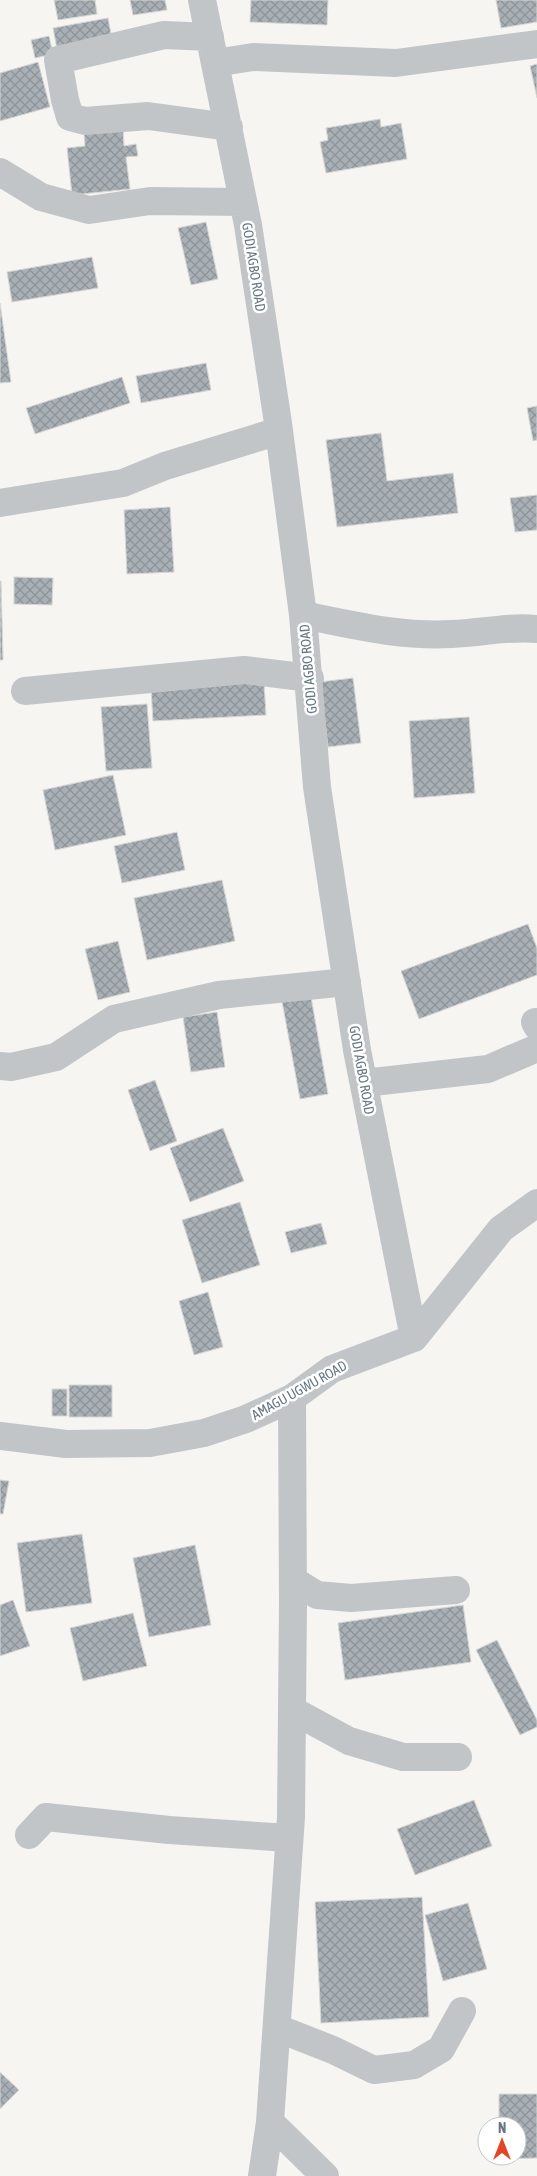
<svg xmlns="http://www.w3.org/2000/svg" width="537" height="2176" font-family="'Asap Condensed',sans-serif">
  <defs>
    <pattern id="building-cross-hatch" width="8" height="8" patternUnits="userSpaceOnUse" patternTransform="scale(1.25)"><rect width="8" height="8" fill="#a8b0b5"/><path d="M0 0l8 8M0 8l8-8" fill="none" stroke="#8c9499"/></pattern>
  </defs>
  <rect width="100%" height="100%" fill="#f6f5f2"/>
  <!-- building -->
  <path fill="url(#building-cross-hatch)" stroke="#d7d7d5" d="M54,0H95L97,14L58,20Z
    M130,0H165L167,10L133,15Z
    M251,0H328L327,25L250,22Z
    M496,0H537V22L501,28Z
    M108,18L112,39L57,49L53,28Z
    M49,36L53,54L35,58L31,40Z
    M38,62L50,107L0,121V73Z
    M537,64V98L530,66Z
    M380,119L381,127L401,123L407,159L326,173L320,142L328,140L326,128Z
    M123,128L124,146L136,144L138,156L126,157L130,189L72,195L67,148L85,146L84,133Z
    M206,222L218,279L191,285L178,228Z
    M92,257L98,288L12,302L7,272Z
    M0,303L11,382L0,383Z
    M206,363L211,390L141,403L136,376Z
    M122,377L130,403L35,434L26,408Z
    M537,406V440L533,441L527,408Z
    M381,433L387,481L453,473L458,513L337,527L326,440Z
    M537,495V530L515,532L510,498Z
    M170,507L174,572L127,574L124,510Z
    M14,577L53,578L52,605L14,604Z
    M0,581H1L3,660H0Z
    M353,678L361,743L328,747L320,682Z
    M264,682L266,715L153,721L151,688Z
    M147,704L152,768L106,771L101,707Z
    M469,717L475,793L414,798L409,721Z
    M113,775L126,835L55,850L43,790Z
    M177,832L185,870L122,883L114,846Z
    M222,880L235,941L147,960L134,898Z
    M528,924L537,948V975L419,1019L401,971Z
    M118,941L130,992L98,1000L85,949Z
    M310,991L328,1094L300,1099L281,996Z
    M217,1012L225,1067L191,1072L183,1017Z
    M155,1080L177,1141L150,1151L128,1090Z
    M223,1128L244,1181L190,1202L170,1148Z
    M240,1202L260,1265L202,1283L182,1220Z
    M321,1223L327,1244L291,1253L285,1232Z
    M208,1292L223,1347L194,1355L179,1301Z
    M69,1385H112V1417H69Z
    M52,1389H67V1416H52Z
    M0,1480L9,1481L3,1514H0Z
    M82,1534L92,1603L26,1612L17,1543Z
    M195,1545L211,1625L149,1637L133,1558Z
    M13,1600L30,1646L0,1656V1605Z
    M463,1605L471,1662L345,1680L338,1623Z
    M133,1613L147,1666L83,1681L70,1628Z
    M497,1640L537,1720V1727L520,1735L476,1650Z
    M474,1800L492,1846L415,1875L397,1829Z
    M422,1897L429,2017L321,2023L315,1902Z
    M468,1903L487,1969L443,1981L425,1915Z
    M0,2072L19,2090L0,2109Z
    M499,2094H537V2158L500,2159L499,2156H517V2126H499Z"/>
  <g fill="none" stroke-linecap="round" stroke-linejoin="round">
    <!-- street -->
    <path stroke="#c1c5c8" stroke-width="28" d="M202,0L248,225L278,423L303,615L317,787L357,1050L414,1338
      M210,37L164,35L58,60L65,100L70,117L85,121L148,116L229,127
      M215,63L253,57L396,63L537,44
      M0,172L41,197L89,210L150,201L243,202
      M0,503L123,483L165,466L279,431
      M303,615C353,625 402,637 452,634C481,633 508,626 537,629
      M25,691L244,670L310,678
      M535,1022L537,1026
      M0,1066L11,1067L56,1057L114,1019L219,995L347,982
      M364,1083L488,1069L537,1048
      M0,1436L66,1444L150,1443L204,1433L246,1419L292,1398L332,1369L414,1338L501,1229L537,1203
      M293,1580L317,1595L351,1598L456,1590
      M292,1710L349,1741L403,1757H458
      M29,1835L46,1817L169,1830L289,1838
      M277,2028L333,2050L374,2070L414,2065L441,2049L462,2011
      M270,2122L325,2176
      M262,2176L270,2122L291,1817L293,1604L292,1398"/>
  </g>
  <g text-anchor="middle" stroke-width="5" stroke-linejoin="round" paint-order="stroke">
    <!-- street labels -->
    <g font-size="14" fill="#657783" stroke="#fff">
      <text transform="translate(254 267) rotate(81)" y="5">GODI AGBO ROAD</text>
      <text transform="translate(308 669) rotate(-95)" y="5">GODI AGBO ROAD</text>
      <text transform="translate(362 1070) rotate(80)" y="5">GODI AGBO ROAD</text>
      <text transform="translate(299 1390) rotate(-29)" y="5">AMAGU UGWU ROAD</text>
    </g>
  </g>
  <!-- north arrow -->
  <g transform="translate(502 2141)"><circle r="24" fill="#ffffff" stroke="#c1c9cd"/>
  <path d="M0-4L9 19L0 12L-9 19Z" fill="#e14626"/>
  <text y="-8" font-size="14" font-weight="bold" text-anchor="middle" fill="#657783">N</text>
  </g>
</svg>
